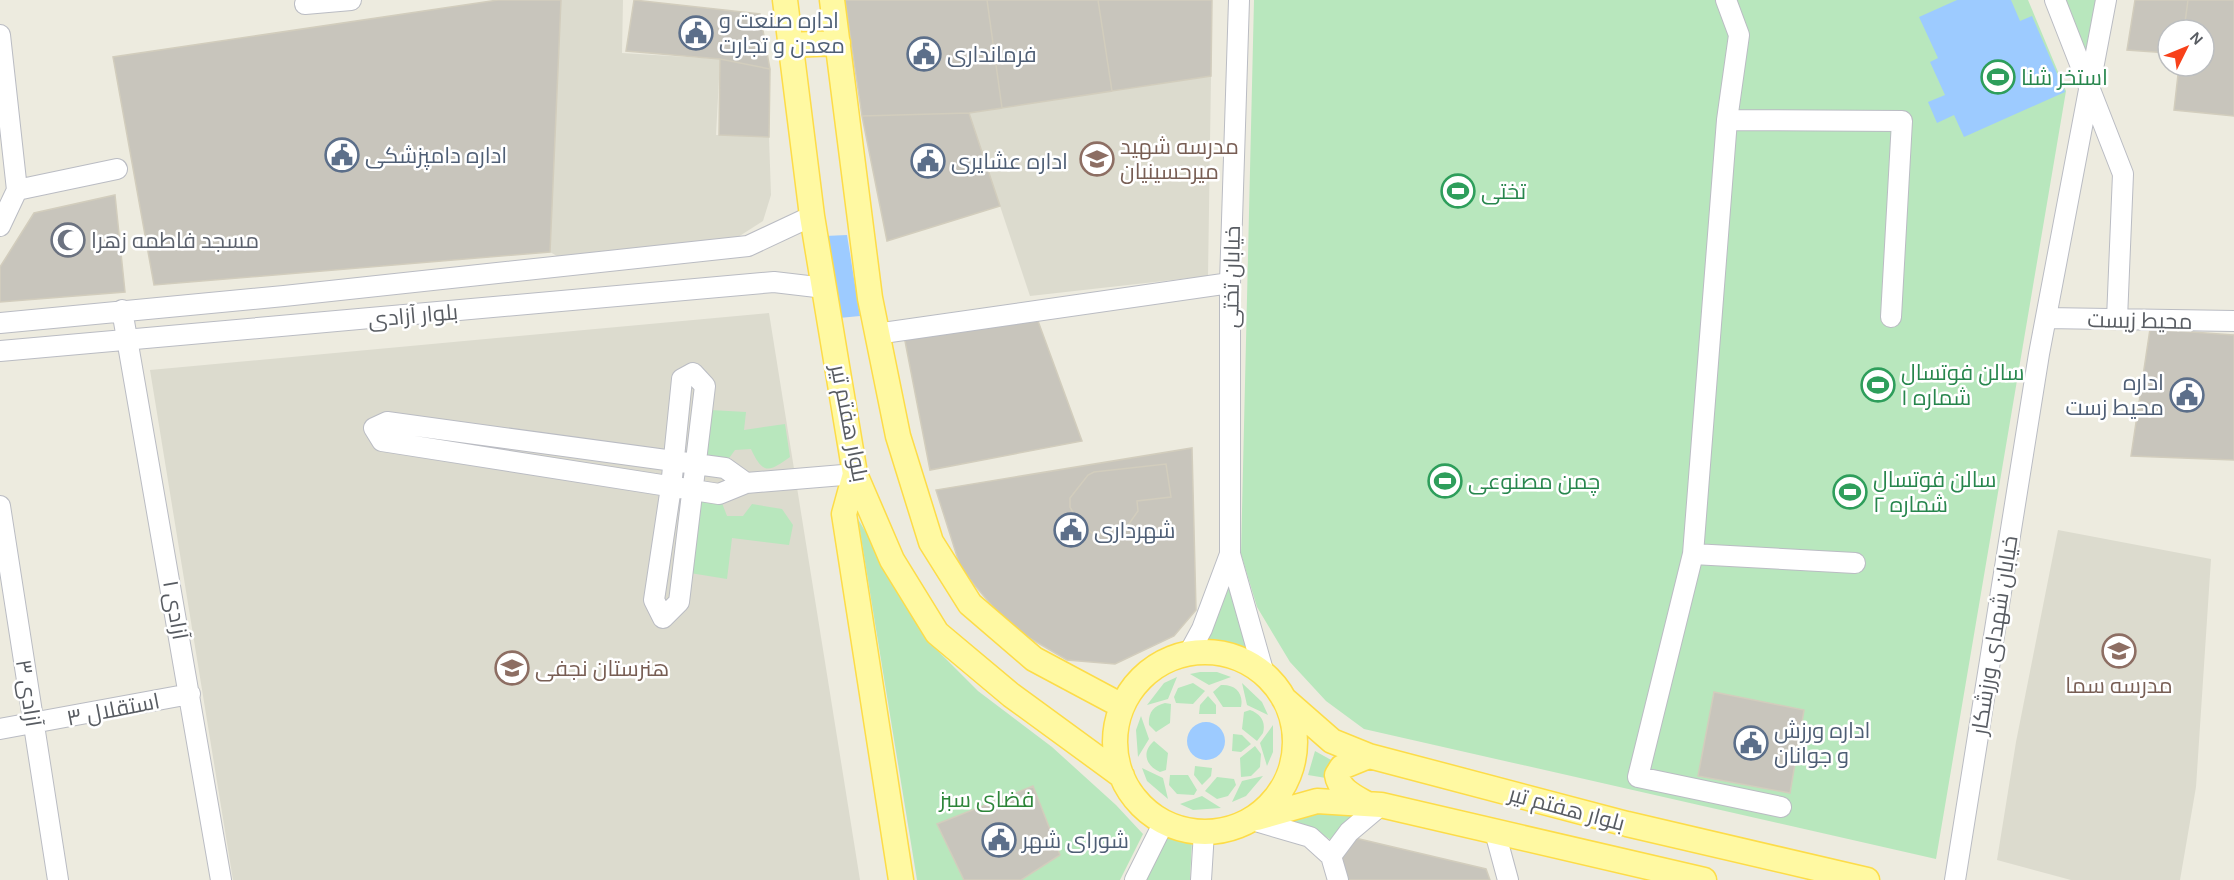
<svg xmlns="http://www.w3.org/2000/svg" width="2234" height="880" font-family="Karla,Cairo,sans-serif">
  <rect width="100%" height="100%" fill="#edebdf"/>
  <!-- education -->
  <path fill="#dcdbce" d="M561,0H623L622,53L720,59L716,135L769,137L771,195L763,221L738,237L557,256L550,252Z
    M1211,76L1208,276L1030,296L969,113Z
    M769,313L860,880H233L150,370Z
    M2058,530L2211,559L2196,787L2180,880H2071L1997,860L2016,742Z"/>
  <!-- green -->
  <path fill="#b8e7bd" d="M1254,0H2028L2066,91L1936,859L1364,729L1326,701L1290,662L1257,607L1241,554Z
    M2064,0H2096L2087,60Z
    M710,410L746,412L744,430L785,424L790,457C769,472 763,475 751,449L735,450L727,461L705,458Z
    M700,499L722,503L727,516H743L752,504L782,509L793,525L789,545L732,538L727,579L690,573Z
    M858,519L934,647L978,691L1052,747L1116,805L1143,834L1120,880H917Z
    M1230,563L1260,668C1238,653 1219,649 1193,649Z
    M1200,672H1217L1231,677L1209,685L1190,674Z
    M1177,677L1168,699L1147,705L1164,683Z
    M1193,683L1205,691L1193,704L1176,703L1174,697L1178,688Z
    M1242,683L1262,702L1268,715L1247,705Z
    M1221,685C1235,684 1244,693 1241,707H1223L1213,692Z
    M1208,696L1216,705V714H1199L1200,705Z
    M1165,703L1171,704L1170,723L1156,732L1149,725C1148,713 1153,706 1165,703Z
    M1250,710C1261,714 1266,722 1263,733L1257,741L1242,729L1244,712Z
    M1141,716L1149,739L1138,757L1136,730Z
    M1273,725V752L1267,766L1260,743Z
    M1233,734L1242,735L1251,744L1241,752L1232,751Z
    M1154,741L1168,753L1166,770L1160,772C1146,766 1141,752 1154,741Z
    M1255,746L1261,754L1260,767L1251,776L1241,777L1240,758Z
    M1315,751L1333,761L1332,779L1308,775Z
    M1195,766L1212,768L1211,776L1202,785L1194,775Z
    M1142,768L1163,778L1168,799L1147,781Z
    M1170,775H1188L1197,790L1194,795L1177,794L1169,785Z
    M1263,776L1246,796L1232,802L1242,781Z
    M1217,777L1234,779L1236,785L1228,796L1217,799L1205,791Z
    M1202,796L1221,808L1193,810L1180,804Z
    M1362,808L1331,840L1317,831L1277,822L1317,810Z
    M1159,827L1192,841L1190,880H1136Z"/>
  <!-- water -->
  <path fill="#9dcbff" d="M1957,0H2011L2020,21L2032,16L2065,92L1964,137L1954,115L1937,123L1928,102L1945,95L1930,62L1938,58L1919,17Z
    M847,235L860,316L839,318L825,236Z
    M1187 741a19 19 0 1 1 38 0a19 19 0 1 1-38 0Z"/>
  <!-- building -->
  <path fill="#c8c5bc" stroke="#d2cdbd" stroke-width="1.5" d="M498,0H561L550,252L154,285L113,57Z
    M634,0L760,14L770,69L720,59L626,51Z
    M845,0H987L1002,108L969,113L862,116Z
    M987,0H1098L1112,91L1002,108Z
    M1098,0H1212L1211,76L1112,91Z
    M2135,0H2188L2184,30H2168V53L2127,50Z
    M2188,0H2234V116L2174,110L2179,66H2204V30H2184Z
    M720,59L770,69L769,137L719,135Z
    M969,113L1000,206L887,241L862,116Z
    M115,195L125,292L0,302V267L34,213Z
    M1038,321L1082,441L930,470L904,336Z
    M2150,329L2234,335V460L2131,456Z
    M1192,448L1196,610L1174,636L1115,664L1067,660L1009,626L961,569L936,490Z
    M1166,464L1171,497L1137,501L1138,511L1126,528L1117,533L1103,535L1092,533L1078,521L1070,507V498L1088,475L1094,472Z
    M1714,692L1804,710L1790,793L1698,776Z
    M1033,786L1060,855L1021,880H964L937,824Z
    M1351,837L1486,869L1490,880H1348L1338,852Z"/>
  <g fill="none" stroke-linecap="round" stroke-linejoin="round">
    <defs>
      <path id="minor" d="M1239,0L1230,283V554L1264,674
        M1726,0L1739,35L1727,120L1693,554L1638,777L1781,807
        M2055,0L2123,174L2117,319
        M305,4L351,0
        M0,35L17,190L0,226
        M1727,120L1902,121L1891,317
        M17,190L117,169
        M122,310L221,880
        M2046,318L2234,321
        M0,323L284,296L748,246L812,216
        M876,334L1230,283
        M0,351L774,282L825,288
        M693,373L705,386L679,602L663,618L654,600L671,487L682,379Z
        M746,483L725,468L387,422L374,428L382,441L719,494L746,483L855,474
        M0,506L58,880
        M1693,554L1855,563
        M1189,653L1202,629L1230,554
        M0,729L190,694
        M1252,820L1310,837L1331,856L1349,832L1381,805
        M1495,832L1508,880
        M1331,856L1338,880
        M1135,880L1164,822
        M1201,880L1204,832
        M1955,880L2039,354L2106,0"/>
      <path id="major" d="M785,0L812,216L855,474L892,560L937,633L1011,695L1122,776
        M832,0L870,298L898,436L931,542L970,604L1034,659L1122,706
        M789,45L838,43
        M855,474L844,514L901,880
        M1115 742a90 90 0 1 1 180 0a90 90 0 1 1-180 0Z
        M1284,699L1332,741L1369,756L1627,824L1867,880
        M1367,804C1355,797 1339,790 1337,775L1342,767L1369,756
        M1257,818L1317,801L1381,805L1704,880"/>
    </defs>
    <!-- minor casing -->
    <use href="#minor" stroke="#babcc3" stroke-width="22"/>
    <!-- major casing -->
    <use href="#major" stroke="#fddc48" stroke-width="27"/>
    <!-- minor -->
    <use href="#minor" stroke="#fff" stroke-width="20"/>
    <!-- major -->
    <use href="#major" stroke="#fff9a2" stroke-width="24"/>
  </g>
  <!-- icons -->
  <defs>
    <symbol id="civic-ring" viewBox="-11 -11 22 22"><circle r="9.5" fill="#fff" stroke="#5c6f8a" stroke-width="1.5"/><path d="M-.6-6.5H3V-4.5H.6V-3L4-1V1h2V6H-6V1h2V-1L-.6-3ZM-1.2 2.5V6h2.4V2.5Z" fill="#5c6f8a"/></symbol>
    <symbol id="stadium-ring" viewBox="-11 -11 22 22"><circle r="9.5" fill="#fff" stroke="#2e9e5b" stroke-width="1.5"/><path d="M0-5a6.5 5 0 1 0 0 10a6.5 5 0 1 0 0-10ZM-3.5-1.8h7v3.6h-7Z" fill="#2e9e5b"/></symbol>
    <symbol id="school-ring" viewBox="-11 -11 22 22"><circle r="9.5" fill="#fff" stroke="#8d6e63" stroke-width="1.5"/><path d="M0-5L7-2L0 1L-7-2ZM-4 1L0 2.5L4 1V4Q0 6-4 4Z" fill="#8d6e63"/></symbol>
    <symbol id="mosque-ring" viewBox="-11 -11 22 22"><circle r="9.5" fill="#fff" stroke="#6b7280" stroke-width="1.5"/><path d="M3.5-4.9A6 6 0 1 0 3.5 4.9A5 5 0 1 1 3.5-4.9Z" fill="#6b7280"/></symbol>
  </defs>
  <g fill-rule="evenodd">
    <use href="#civic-ring" x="677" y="14" width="38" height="38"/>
    <use href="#civic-ring" x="905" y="35" width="38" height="38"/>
    <use href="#stadium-ring" x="1979" y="58" width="38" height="38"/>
    <use href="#civic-ring" x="323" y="136" width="38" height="38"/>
    <use href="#school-ring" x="1078" y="140" width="38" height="38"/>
    <use href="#civic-ring" x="909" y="142" width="38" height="38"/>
    <use href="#stadium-ring" x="1439" y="172" width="38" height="38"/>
    <use href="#mosque-ring" x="49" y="221" width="38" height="38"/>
    <use href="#stadium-ring" x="1859" y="366" width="38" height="38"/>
    <use href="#civic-ring" x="2168" y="376" width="38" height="38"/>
    <use href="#stadium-ring" x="1426" y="462" width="38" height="38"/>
    <use href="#stadium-ring" x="1831" y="473" width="38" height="38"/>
    <use href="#civic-ring" x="1052" y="511" width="38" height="38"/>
    <use href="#school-ring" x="2100" y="632" width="38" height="38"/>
    <use href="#school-ring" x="493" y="649" width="38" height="38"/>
    <use href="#civic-ring" x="1732" y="724" width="38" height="38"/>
    <use href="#civic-ring" x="980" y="821" width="38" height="38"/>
  </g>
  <g text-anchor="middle" stroke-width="5" stroke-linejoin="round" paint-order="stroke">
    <!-- service labels -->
    <g font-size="22" fill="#4e5e75" stroke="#fff" text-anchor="start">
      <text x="719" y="28">اداره صنعت و<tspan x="719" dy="25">معدن و تجارت</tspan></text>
      <text x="947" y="62">فرمانداری</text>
      <text x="365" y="163">اداره دامپزشکی</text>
      <text x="951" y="169">اداره عشایری</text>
      <text x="2164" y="390" text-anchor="end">اداره<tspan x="2164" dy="25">محیط زست</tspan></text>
      <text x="1094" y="538">شهرداری</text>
      <text x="1774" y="738">اداره ورزش<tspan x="1774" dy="25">و جوانان</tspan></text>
      <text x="1022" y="848">شورای شهر</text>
    </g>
    <!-- leisure labels -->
    <g font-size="22" fill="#27864d" stroke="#fff" text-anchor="start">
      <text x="2021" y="85">استخر شنا</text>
      <text x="1481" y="199">تختی</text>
      <text x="1901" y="380">سالن فوتسال<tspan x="1901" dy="25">شماره ۱</tspan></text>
      <text x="1873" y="487">سالن فوتسال<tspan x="1873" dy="25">شماره ۲</tspan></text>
      <text x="1468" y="489">چمن مصنوعی</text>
    </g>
    <!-- education labels -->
    <g font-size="22" fill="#785e54" stroke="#fff" text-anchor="start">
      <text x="1120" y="154">مدرسه شهید<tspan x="1120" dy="25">میرحسینیان</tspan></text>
      <text x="535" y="676">هنرستان نجفی</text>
      <text x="2119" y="693" text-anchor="middle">مدرسه سما</text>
    </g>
    <!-- worship labels -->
    <g font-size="22" fill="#5b616d" stroke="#fff" text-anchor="start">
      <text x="91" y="248">مسجد فاطمه زهرا</text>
    </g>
    <!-- street labels -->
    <g font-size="22" fill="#585c62" stroke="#fff">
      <text transform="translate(1231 277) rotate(-89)" y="8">خیابان تختی</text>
      <text transform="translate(413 315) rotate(-5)" y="8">بلوار آزادی</text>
      <text transform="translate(2140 320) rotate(1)" y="8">محیط زیست</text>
      <text transform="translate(850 423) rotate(79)" y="8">بلوار هفتم تیر</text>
      <text transform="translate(176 610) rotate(80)" y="8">آزادی ۱</text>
      <text transform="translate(1994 635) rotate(-81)" y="8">خیابان شهدای ورزشکار</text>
      <text transform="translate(29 693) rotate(81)" y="8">آزادی ۳</text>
      <text transform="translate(113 709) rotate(-11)" y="8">استقلال ۳</text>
      <text transform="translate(1567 808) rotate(15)" y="8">بلوار هفتم تیر</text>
    </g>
    <!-- park labels -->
    <g font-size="22" fill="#2d8539" stroke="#fff">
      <text x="987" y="807">فضای سبز</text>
    </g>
  </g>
  <!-- north arrow -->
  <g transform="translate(2186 48) rotate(47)"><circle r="28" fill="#ffffff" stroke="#bcbec0" stroke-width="1.5"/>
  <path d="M0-4.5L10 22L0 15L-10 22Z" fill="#f8411a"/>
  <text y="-9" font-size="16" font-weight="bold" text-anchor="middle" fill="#585c62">N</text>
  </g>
</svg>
